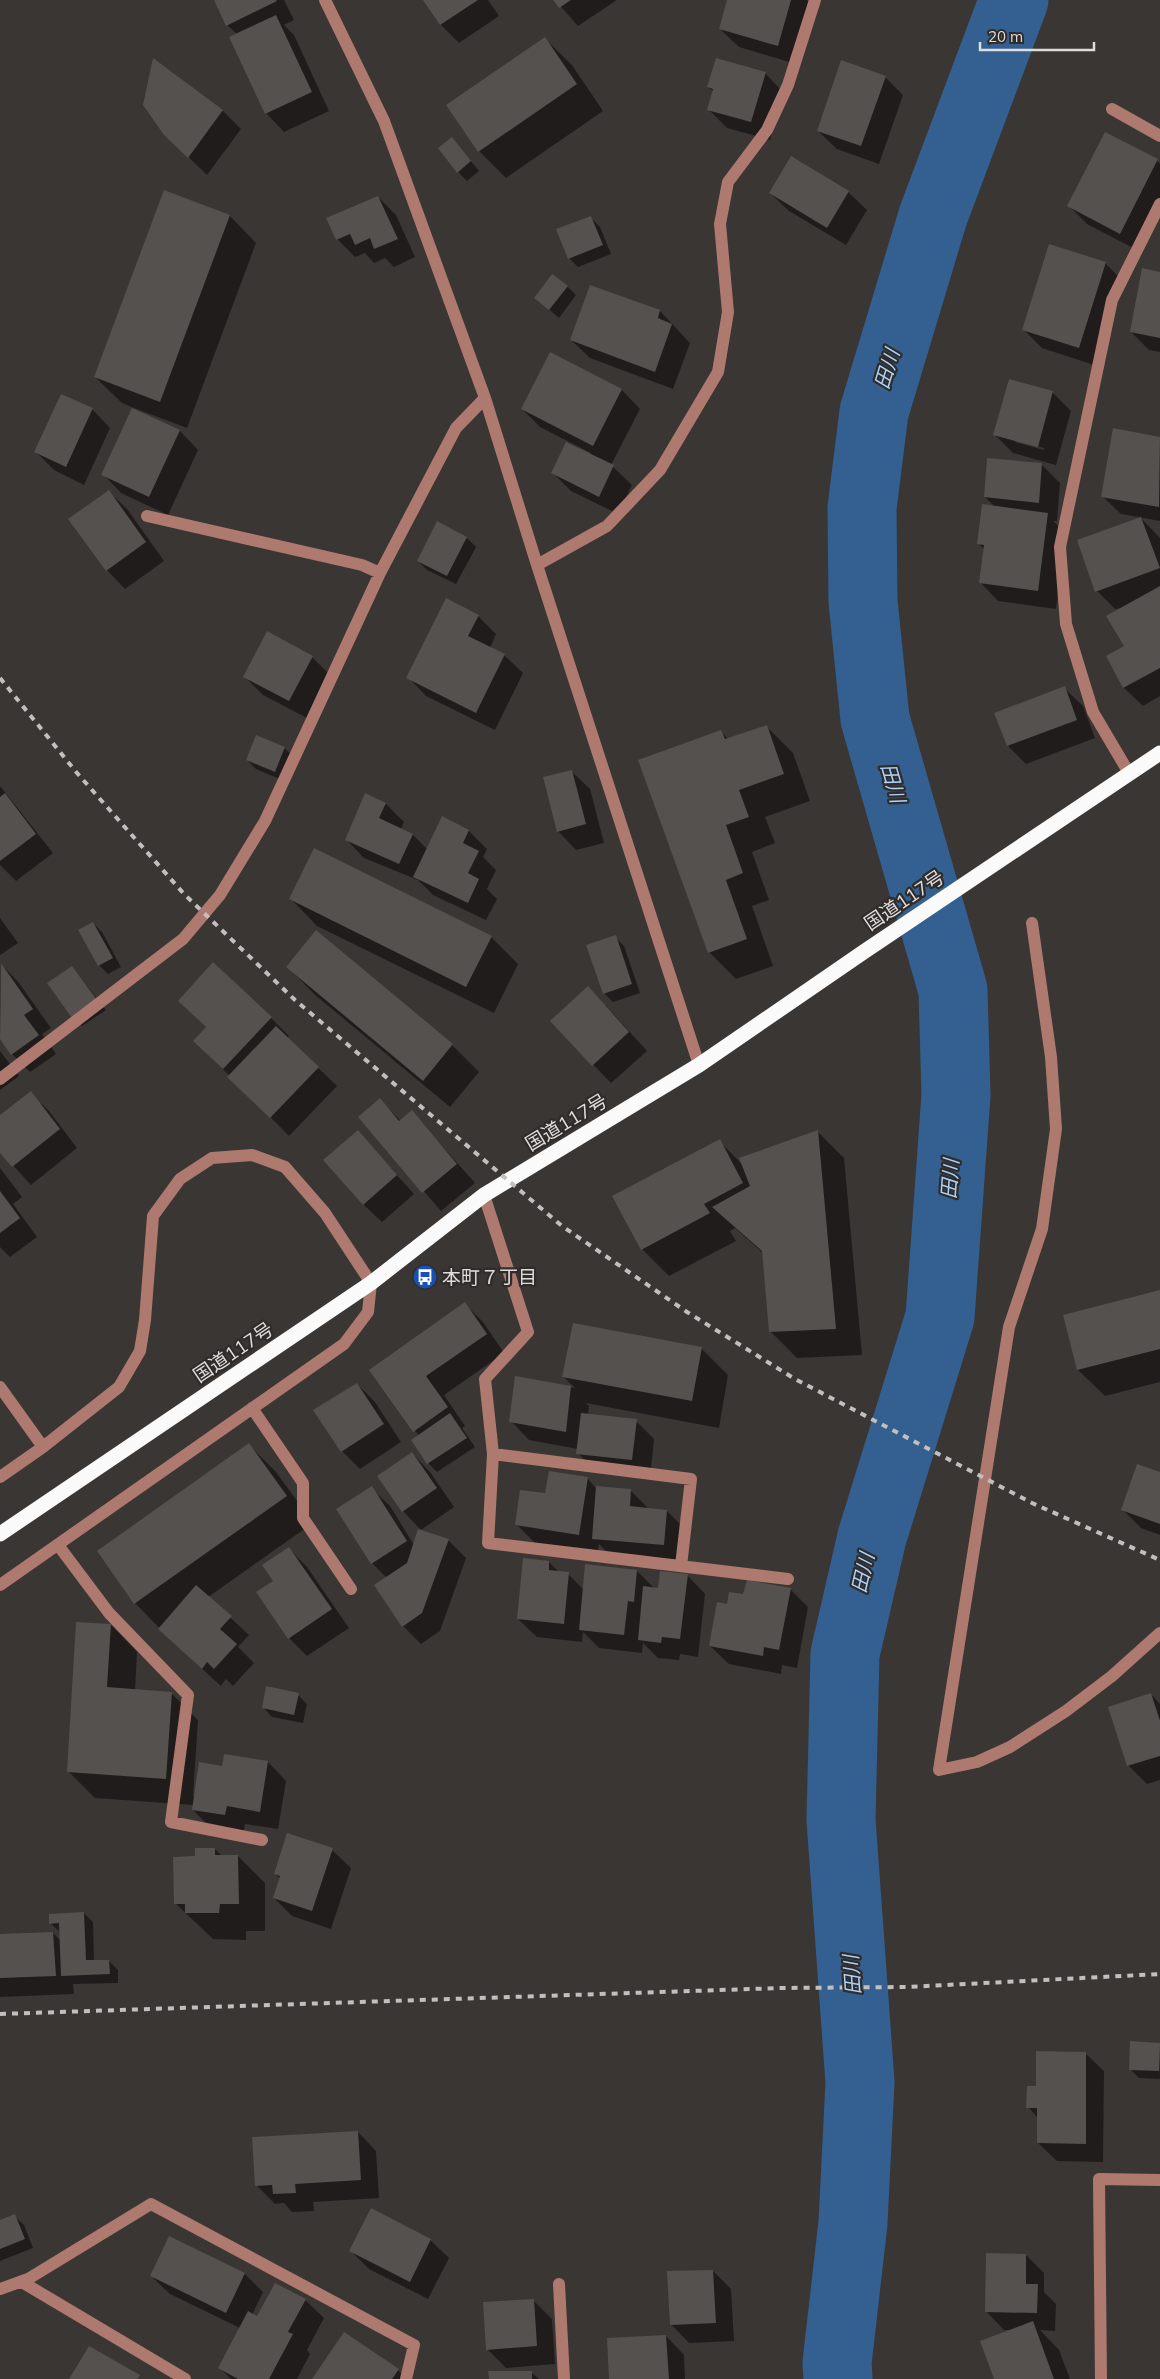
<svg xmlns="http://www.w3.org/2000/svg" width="1160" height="2379" font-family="Mulish,'Noto Sans JP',sans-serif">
  <rect width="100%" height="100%" fill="#3a3634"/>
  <!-- shadow -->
  <path fill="#0007" fill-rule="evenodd" d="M215,0H284L294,20L284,25L294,35L329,111L284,132L266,113L237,34L227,25Z
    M424,0H488L499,16L459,43L441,25Z
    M555,0H617L578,26Z
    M728,0H807L813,5L796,64L739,47L720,29Z
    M545,39L572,65L603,111L506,178L479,151Z
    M153,60L223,111L241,129L207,175L165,134Z
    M765,73L783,92L770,140L727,128L708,109L714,92L708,87Z
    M885,77L903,95L879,164L837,149L818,131Z
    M1106,133L1160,163V210L1139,251L1087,224L1069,206Z
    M452,138L479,171L467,181L458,172Z
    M791,158L848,192L867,210L846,245L789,211L770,193Z
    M165,192L230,216L256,243L187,428L134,408V410L180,431L198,450L168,515L121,493L103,474L134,408L122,403L95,377Z
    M378,197L396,215L415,257L394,267L385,258L374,263L365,253L355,257L337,239Z
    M591,218L600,227L611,254L578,267L569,258Z
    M1105,263L1124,282L1097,366L1042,348L1024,330Z
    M1160,273V352L1149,350L1131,332Z
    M567,286L576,295L559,318L536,298Z
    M660,311L690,343L673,389L590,358L571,340Z
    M550,353L622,390L640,409L611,465L632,485L618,514L571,491L553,473L591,453L540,427L522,409Z
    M1052,392L1071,411L1056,465L1013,453L995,435ZM1015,440L1044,448V450L1015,442Z
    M92,409L110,428L84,485L54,470L36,452Z
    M1114,430L1160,438V521L1121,514L1102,496Z
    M989,459L1042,465L1060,483L1057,521H1053L1066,533L1056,609L998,601L980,582L985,550L979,544L996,508L985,497Z
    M108,491L127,509L164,561L125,589L107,570Z
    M1141,518L1160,538V696L1143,706L1124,688L1108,657L1126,647L1123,608L1115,609L1097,591Z
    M467,538L476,547L456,584L427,570L418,561Z
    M478,616L496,634L490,648L504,655L523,673L495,730L426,696L408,677Z
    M312,657L330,675L307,718L263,695L244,676Z
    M1064,688L1083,706L1095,738L1026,764L1008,746Z
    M766,726L793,753L810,801L765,817L775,843L752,852L769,900L752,906L773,966L736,979L709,952L720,731L728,739Z
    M284,748L294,757L284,781L256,769L247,760Z
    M571,771L590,789L604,843L576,850L558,831Z
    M0,786L53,853L16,881L0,865Z
    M386,804L404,822L401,829L413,835L427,849L469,831L487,849L483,857L496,870L487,889L497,899L486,920L433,895L418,880L364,858L346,839Z
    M291,899L491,937L518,964L494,1013L317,926Z
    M0,918L18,943L0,955Z
    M93,923L102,932L121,967L108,974L99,965Z
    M615,937L624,946L640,993L613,1002L604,993Z
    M1,964L19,983L51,1028L42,1034L56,1054L30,1072L12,1054L0,1037Z
    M72,967L106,1010L82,1026L73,1018Z
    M288,967L452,1045L479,1072L450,1107L314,994Z
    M179,1001L271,1018L289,1036L287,1038L337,1086L289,1136L213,1059L207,1028Z
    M606,1006L647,1051L611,1083L552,1022Z
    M0,1051L19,1076L0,1090Z
    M30,1093L49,1111L77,1148L31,1185L0,1151V1117Z
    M380,1100L401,1121L412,1112L475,1183L441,1211L360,1118Z
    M817,1131L844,1158L862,1355L797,1358L770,1331L764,1254L735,1228L730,1231L736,1241L669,1276L642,1249L719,1141L743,1165Z
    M358,1132L414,1194L382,1222L363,1204Z
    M0,1168L22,1197L13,1204L37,1237L10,1257L0,1247Z
    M1160,1291V1382L1105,1396L1078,1370Z
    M465,1304L483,1322L504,1353L444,1395L465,1426L462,1428L475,1447L437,1472L428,1463L419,1436L371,1370Z
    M701,1348L728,1375L719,1428L586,1403L589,1406L588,1415L636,1421L654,1439L650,1478L596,1472L578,1453V1449L529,1440L511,1421L516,1378L575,1388L564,1377Z
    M357,1384L375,1402L401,1442L360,1469L342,1451Z
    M249,1445L276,1472L313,1523L208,1597L249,1635L238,1647L254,1663L233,1686L226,1679L221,1686L178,1647L135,1603Z
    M412,1453L430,1472L454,1507L421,1530L403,1511L379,1476Z
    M1160,1473V1535L1141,1528L1122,1509Z
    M587,1478L596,1488L631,1491L650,1510L667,1511L685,1529L682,1563L612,1557L599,1544L597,1553L535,1543L516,1524L546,1495Z
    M371,1488L390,1506L414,1545L448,1540L466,1558L440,1631L421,1644L403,1626L387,1578L372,1563Z
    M289,1549L307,1567L349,1628L307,1656L289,1638Z
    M549,1562L560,1573L568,1574L584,1590L637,1571L655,1589H660L687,1575L705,1594L698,1657L680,1654L679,1660L658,1658L643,1643L642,1653L599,1648L583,1632L582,1642L537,1637L518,1619Z
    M790,1589L808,1607L797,1668L782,1665L781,1674L729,1664L710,1646L728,1606L744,1596Z
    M111,1625L137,1652L135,1691L171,1693L198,1720L193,1797L223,1767L268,1762L286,1781L278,1829L245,1824L243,1833L211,1828L193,1810L194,1805L95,1798L68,1771Z
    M1151,1694L1160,1704V1780L1147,1784L1128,1765Z
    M298,1695L307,1704L303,1723L272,1717L263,1707Z
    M215,1849L222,1856H238L265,1883V1931H246V1940L213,1939L175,1903L196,1858Z
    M332,1850L351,1868L331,1929L292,1916L274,1898L281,1879L275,1874Z
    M84,1913L93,1922L94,1961H109L118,1970V1983L73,1984L74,1994L0,1997V1935L53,1933L61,1941L60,1932L50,1923Z
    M1159,2044L1160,2079L1139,2078L1130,2069Z
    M1085,2053L1104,2071L1103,2162L1057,2161L1038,2143V2118L1028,2107L1037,2088Z
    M358,2132L376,2151L379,2198L313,2202L314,2211L292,2212L284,2203L275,2204L256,2185Z
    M14,2216L24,2225L33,2248L0,2261V2221Z
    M169,2238L245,2274L263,2292L252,2315L258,2318L305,2300L324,2318L307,2350L310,2354L297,2379H231L220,2368L240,2328L170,2294L151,2276Z
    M430,2240L449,2258L428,2299L369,2269L351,2251Z
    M1026,2255L1044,2273V2292L1056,2304L1055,2331L1040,2330L1059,2350L1070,2379H995L1012,2330H1004L986,2311Z
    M713,2271L731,2289L734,2341L689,2343L671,2324Z
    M533,2300L552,2319L555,2364L506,2368L487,2349Z
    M666,2336L684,2355L685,2379H610Z
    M398,2370L406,2379H313Z
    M531,2372L539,2379H490Z"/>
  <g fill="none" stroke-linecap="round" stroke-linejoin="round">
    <!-- river -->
    <path stroke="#336091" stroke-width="69" d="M838,2379L837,2363L853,2223L860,2082L841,1820L845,1654L872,1537L940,1317L956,1095L953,990L875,719L863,601L862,508L874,412L933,216L1014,0"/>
  </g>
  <!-- building -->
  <path fill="#54514e" d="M214,0H276L277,1L226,26Z
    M423,0H478L440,25Z
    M553,0H571L559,8Z
    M727,0H791L778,46L719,29Z
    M276,15L312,92L265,114L229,37Z
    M545,37L577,84L478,152L446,105Z
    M153,58L223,110L188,158L164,135L143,105Z
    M716,58L766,72L751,122L707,110L713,89L707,87Z
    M841,60L886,76L861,146L817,131Z
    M1105,132L1158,159L1120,234L1067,206Z
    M452,137L471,161L457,173L438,148Z
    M791,156L849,191L827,228L769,193Z
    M164,190L230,215L160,402L94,377Z
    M378,196L398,239L374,249L370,238L355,245L350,234L336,240L326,218Z
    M591,216L603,245L568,259L556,229Z
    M1049,244L1106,262L1079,348L1022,330Z
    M1142,268L1160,272V338L1130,332Z
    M552,274L568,286L549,310L534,298Z
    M590,285L660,310L658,318L672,324L655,372L570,340Z
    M550,352L622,389L593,446L521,409Z
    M1009,379L1053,391L1038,447L993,435Z
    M61,394L93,408L66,467L34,452Z
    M132,408L180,430L149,497L101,475Z
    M1113,428L1160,437L1159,507L1101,497Z
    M566,442L614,465L599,497L551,473Z
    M987,458L1042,463L1039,503L984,497Z
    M109,490L146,542L106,571L68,519Z
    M982,504L1048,513L1038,591L979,583L984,545L977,544Z
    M1141,517L1160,568L1095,592L1077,540Z
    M437,521L467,537L447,576L417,561Z
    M1160,586V668L1123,688L1106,656L1124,646L1106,616Z
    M446,598L479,615L468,636L505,654L476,713L406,678Z
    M267,631L313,656L289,701L243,677Z
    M1065,686L1077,720L1007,746L994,713Z
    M767,725L784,774L739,790L749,817L726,825L743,873L726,880L747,939L708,953L638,760L721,730L725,739Z
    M256,735L285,747L275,772L246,760Z
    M572,770L586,824L557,832L543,777Z
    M5,793L36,834L0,861V797Z
    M365,793L386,803L379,818L413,834L399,864L345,840Z
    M442,816L469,830L463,843L479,851L468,873L479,879L468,903L413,877Z
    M314,848L492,936L466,987L289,899Z
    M93,922L113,958L98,966L78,930Z
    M316,930L453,1044L423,1081L286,967Z
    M616,935L632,984L603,994L586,945Z
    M213,962L272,1017L223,1069L193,1041L206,1027L178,1001Z
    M1,963L33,1009L24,1015L39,1035L11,1055L0,1039Z
    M72,966L97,1000L72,1018L47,983Z
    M588,986L629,1032L592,1066L550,1021Z
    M276,1026L319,1067L270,1118L227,1077Z
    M31,1091L60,1129L12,1167L0,1153V1115Z
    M380,1098L399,1121L412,1110L457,1164L422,1193L358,1117Z
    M358,1130L397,1175L363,1205L323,1160Z
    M818,1130L836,1329L769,1332L762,1251L712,1207L750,1186L739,1158Z
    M720,1139L743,1183L704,1204L710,1213L641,1250L612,1196Z
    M0,1191L20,1218L0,1233Z
    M1160,1290V1349L1077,1370L1063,1315Z
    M465,1302L487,1334L426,1376L448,1407L413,1432L369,1370Z
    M573,1323L702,1347L692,1401L562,1377Z
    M515,1376L571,1386L566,1432L509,1422Z
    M357,1383L384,1424L341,1452L313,1410Z
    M450,1413L467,1438L427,1464L411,1440Z
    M581,1413L637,1419L632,1460L576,1454Z
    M249,1443L287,1496L134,1604L97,1551Z
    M412,1452L437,1488L402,1512L377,1476Z
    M1137,1464L1160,1472V1524L1121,1510Z
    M549,1471L588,1477L579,1535L515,1525L520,1490L545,1493Z
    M372,1486L407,1541L371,1564L336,1509Z
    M596,1486L631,1489L630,1506L667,1510L664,1545L592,1539Z
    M418,1529L449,1539L422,1613L402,1627L374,1585L407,1563Z
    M289,1547L332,1609L288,1639L256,1592L273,1581L262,1565Z
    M523,1558L549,1561V1570L569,1572L564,1624L517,1619Z
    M585,1564L637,1570L634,1602L628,1601L624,1635L579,1630Z
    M660,1571L688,1574L680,1639L662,1637L661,1643L638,1640L643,1586L658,1588Z
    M747,1580L791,1588L779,1650L764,1647L763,1656L709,1646L717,1602L727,1604L729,1592L743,1594Z
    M196,1585L232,1616L220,1629L237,1644L214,1669L207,1662L202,1669L158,1629Z
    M76,1622L111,1624L107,1687L172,1692L166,1779L67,1772Z
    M266,1686L299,1693L294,1715L262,1708Z
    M1151,1693L1160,1721V1756L1127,1766L1108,1707Z
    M224,1754L268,1761L260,1812L227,1806L225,1815L192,1810L199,1762L222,1766Z
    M287,1833L333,1848L312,1911L273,1898L280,1876L274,1874Z
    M195,1848H215V1855H238L239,1904H220L219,1913H185V1904H174L173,1857L195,1856Z
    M84,1912L86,1960H109L110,1974L61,1976L59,1923L49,1924V1914Z
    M53,1932L56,1976L0,1978V1934Z
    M1130,2041L1160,2043L1159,2071L1129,2070Z
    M1036,2051L1086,2052V2144L1037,2143V2108H1026L1027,2086H1036Z
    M358,2131L361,2180L295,2184L296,2193L273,2194L272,2185L255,2186L252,2137Z
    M371,2208L431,2239L410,2282L349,2251Z
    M15,2214L25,2239L0,2249V2220Z
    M169,2236L245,2273L226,2313L150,2276Z
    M986,2253L1026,2254V2284H1038L1037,2313L985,2312Z
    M713,2270L716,2323L670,2325L667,2271Z
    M275,2283L306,2299L288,2332L293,2334L269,2379H238L218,2368L248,2311L257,2316Z
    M534,2299L537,2346L486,2350L483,2302Z
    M1033,2321L1054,2379H994L980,2341Z
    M344,2332L399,2369L392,2379H312Z
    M666,2335L669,2379H609L607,2338Z
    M89,2346L140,2375L137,2379H69Z
    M488,2371H532V2379H489Z"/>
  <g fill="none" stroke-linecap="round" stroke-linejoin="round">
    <!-- minor -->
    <path stroke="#ae796e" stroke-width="12" d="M325,0L384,121L485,398L537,565L699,1065
      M1112,109L1160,136
      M147,516L362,565L380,573
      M537,565L607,526L660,470L718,372L728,312L720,224L728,182L767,130L788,85L815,0
      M1129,773L1093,712L1066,624L1060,547L1112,300L1160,204
      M1032,923L1051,1057L1056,1129L1042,1229L1009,1327L939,1770L977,1762L1010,1747L1066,1711L1112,1676L1160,1633
      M0,1079L183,939L220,895L265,821L380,573L456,428L485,398
      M484,1195L528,1332L485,1379L493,1454L488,1543L788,1579
      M0,1387L43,1447L119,1387L140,1351L145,1320L153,1216L180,1179L212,1158L252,1155L285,1167L325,1213L371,1283L368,1312L344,1344L0,1585
      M252,1408L303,1483V1518L351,1589
      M493,1454L691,1479L681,1566
      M0,1477L43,1447
      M58,1545L109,1613L188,1695L171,1822L262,1840
      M22,2282L185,2379
      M559,2284L564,2379
      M0,2289L28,2279L151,2204L414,2345L406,2379
      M1101,2379L1099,2179L1160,2180"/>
    <!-- highway -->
    <path stroke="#fafafa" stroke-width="15" d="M0,1534L371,1283L484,1195L699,1065L865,951L1160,753"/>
    <!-- rail -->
    <path stroke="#c2c0bf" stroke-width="4" stroke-dasharray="6 6" stroke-linecap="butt" d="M0,678L77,773L184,894L295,1000L562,1226L687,1312L795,1379L1032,1503L1160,1560
      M0,2014L781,1988L907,1987L1160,1974"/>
  </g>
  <!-- icons -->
  <defs>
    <symbol id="bus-disc" viewBox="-11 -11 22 22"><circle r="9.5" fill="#1a4fb4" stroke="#302c2a"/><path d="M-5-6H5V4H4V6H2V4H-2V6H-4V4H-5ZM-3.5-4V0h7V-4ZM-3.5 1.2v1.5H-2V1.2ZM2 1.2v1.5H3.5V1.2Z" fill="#fff"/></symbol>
  </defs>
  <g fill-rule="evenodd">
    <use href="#bus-disc" x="411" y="1263" width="28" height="28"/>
  </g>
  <g text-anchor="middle" stroke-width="4.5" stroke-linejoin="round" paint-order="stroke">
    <!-- street labels -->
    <g font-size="19" fill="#dfdddc" stroke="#302c2a">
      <text transform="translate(904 900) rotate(-34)" y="7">国道117号</text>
      <text transform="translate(566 1122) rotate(-31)" y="7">国道117号</text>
      <text transform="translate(233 1352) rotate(-34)" y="7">国道117号</text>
    </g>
    <!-- poi labels -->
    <g font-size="19" fill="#dfdddc" stroke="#302c2a" text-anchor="start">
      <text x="442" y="1284">本町７丁目</text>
    </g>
    <!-- water labels -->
    <g font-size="20" font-style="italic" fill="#aad0fc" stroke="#302c2a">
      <text transform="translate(887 369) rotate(-73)" y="7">田川</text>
      <text transform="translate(893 783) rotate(74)" y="7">田川</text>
      <text transform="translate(950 1179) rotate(-86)" y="7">田川</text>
      <text transform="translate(863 1573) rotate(-77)" y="7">田川</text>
      <text transform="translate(852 1975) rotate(-94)" y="7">田川</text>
    </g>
  </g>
  <!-- scale -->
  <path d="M980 42v8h114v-8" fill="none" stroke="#dfdddc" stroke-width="2.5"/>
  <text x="988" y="42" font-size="15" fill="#dfdddc" stroke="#302c2a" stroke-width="4" paint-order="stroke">20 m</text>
</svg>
